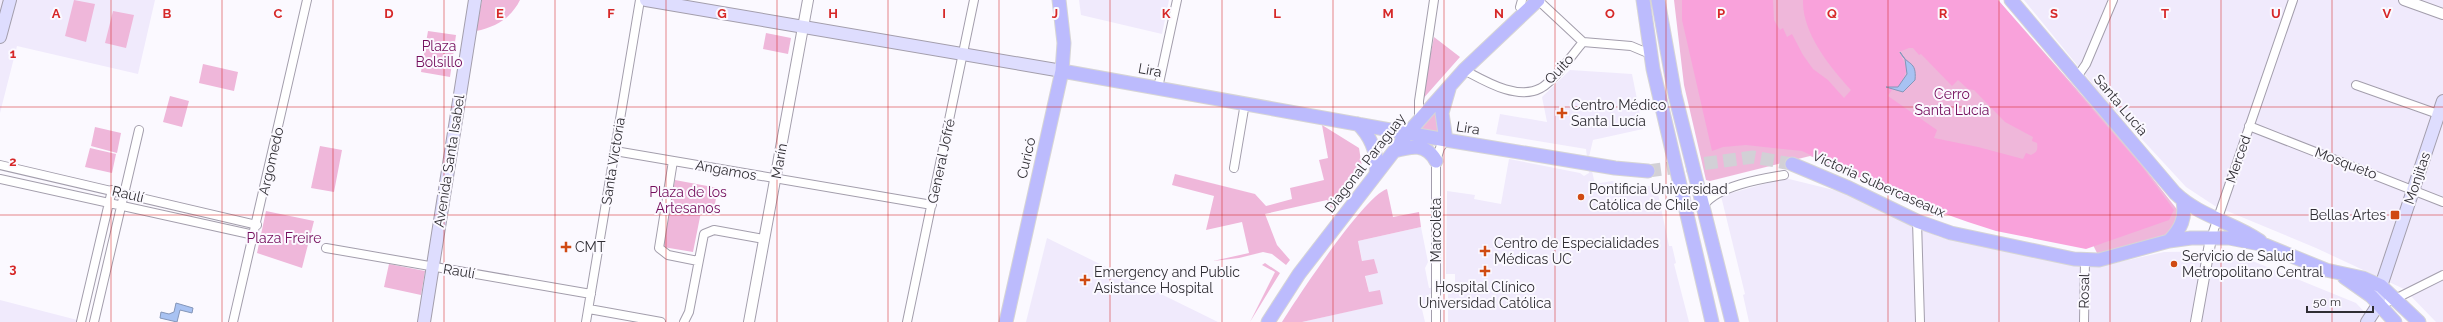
<svg xmlns="http://www.w3.org/2000/svg" width="2443" height="322" font-family="Raleway,sans-serif">
  <rect width="100%" height="100%" fill="#fbf9ff"/>
  <!-- built -->
  <path fill="#f0eafc" d="M0,0H155L138,74L17,46L0,113Z
    M1079,0H1169L1162,34L1081,15Z
    M2024,0H2443V322H2436L2404,289L2316,248L2215,206L2186,187L2104,98Z
    M1570,70L1632,74L1643,129L1593,140L1589,157L1594,180L1595,184L1612,181L1644,187L1653,185L1657,189L1669,246H1672L1676,263L1674,264L1689,322H1448V292L1429,294L1431,302L1421,305L1425,322H1302L1372,306L1358,241L1421,227L1428,262L1425,268L1429,288L1455,285V274H1446L1447,191L1475,195L1474,199L1501,204L1509,159L1580,173L1584,176L1589,173L1586,149L1496,134L1500,114L1547,122L1542,97Z
    M1785,178L1850,194L1939,237L2072,265H2106L2164,252L2228,251L2356,303L2374,322H1749L1743,295L1745,294L1721,196Z
    M1047,238L1218,322H1026Z
    M0,300L85,322H0Z"/>
  <!-- green -->
  <path fill="#efb7da" d="M74,0L95,4L86,42L65,36Z
    M482,0H520C511,18 496,27 476,31Z
    M1674,0H1998L2133,153L2179,212L2171,235L2098,255L2090,239L1926,203L1810,156L1710,181L1706,180L1684,85Z
    M113,11L134,15L126,48L105,43Z
    M428,31L456,35L450,77L421,72Z
    M766,33L791,38L788,54L763,49Z
    M1434,37L1460,57L1421,101Z
    M203,64L238,72L234,91L199,83Z
    M170,96L189,101L182,127L163,122Z
    M1441,107V135L1419,129Z
    M1322,125L1359,148L1362,167L1358,175L1329,210L1331,204L1327,200L1265,214L1277,245L1290,260L1286,265L1272,254L1263,252L1239,258L1213,261L1249,253L1242,222L1206,230L1214,196L1172,185L1175,174L1255,194L1266,206L1292,199L1290,188L1324,180L1319,160L1328,158Z
    M95,127L121,133L117,153L91,146Z
    M320,146L342,150L334,192L311,188Z
    M90,148L116,154L112,173L85,167Z
    M675,180L718,188L713,214L701,212L693,252L663,247Z
    M1387,189L1393,217L1419,212L1421,227L1358,241L1362,261L1374,259L1378,273L1365,276L1369,292L1380,290L1383,304L1302,322H1282C1297,298 1364,196 1387,189Z
    M266,211L314,221L302,268L257,253Z
    M1265,263L1280,273L1250,322L1275,272L1262,265Z
    M389,264L425,271L421,295L384,287Z"/>
  <!-- forest -->
  <path fill="#f9a2db" fill-rule="evenodd" d="M1682,0H1773L1774,20L1780,30L1783,28L1787,37L1792,34L1803,55L1813,69L1828,80L1844,98L1851,90C1830,67 1802,33 1803,0H1998L2143,168L2174,210L2169,220L2086,249L1996,231L1968,222L1909,201L1802,151L1746,145L1723,147L1712,151L1682,20ZM1909,48H1913L1919,55L1921,54L1952,86L1958,80L1968,89L1974,90L2005,122L2033,137L2032,141L2037,143C2038,150 2037,152 2031,155L2026,153L2023,159L1978,147L1934,138L1937,130L1888,96L1893,88L1900,86C1909,67 1908,70 1899,52Z"/>
  <!-- water -->
  <path fill="#a8c2f2" stroke="#8496b9" d="M1900,52C1907,66 1917,60 1915,80L1903,92L1886,87H1898L1907,74L1905,59Z
    M176,303L193,308L192,313L180,310L177,322L160,318L161,312L169,314L174,312Z"/>
  <g fill="none" stroke-linecap="round" stroke-linejoin="round">
    <!-- primary-tunnel -->
    <path stroke="#d2d0d6" stroke-width="13" stroke-dasharray="13 6" stroke-linecap="butt" d="M1648,171L1753,157L1792,164"/>
    <defs>
      <path id="minor" d="M1538,0L1583,42L1631,46L1650,54
        M1520,7L1522,0
        M1464,70C1485,81 1517,101 1541,88C1555,80 1572,55 1583,42
        M2077,77L2086,64L2113,0
        M2356,85L2438,114
        M1158,88L1177,0
        M1419,120V101L1434,0
        M2249,126L2443,202
        M615,151L932,205
        M673,161L659,248L668,255L698,261
        M0,165L257,225
        M1234,168L1245,103
        M0,179L254,235
        M1704,205C1718,186 1760,179 1784,175
        M1917,221L1920,322
        M2211,238L2293,0
        M326,248L591,294
        M2378,305L2391,301L2443,275
        M589,309L661,322
        M81,322L112,190
        M94,322L139,130
        M233,322L307,0
        M586,322L640,0
        M684,322L689,312L704,234L714,230L764,239
        M907,322L974,0
        M1436,322V161L1440,148L1446,140
        M2084,322L2085,260"/>
      <path id="tertiary" d="M2404,0L2443,14
        M749,322L808,0
        M2196,322L2211,238"/>
      <path id="secondary" d="M646,0L1062,71
        M0,37L10,0
        M424,322L475,0
        M2367,322L2378,305L2381,286L2443,101"/>
      <path id="primary" d="M1643,0L1653,69L1712,322
        M1658,0L1675,95L1732,322
        M2011,0L2175,193C2200,217 2233,222 2260,241
        M1062,71L1446,140L1615,168L1648,171
        M1358,124C1372,138 1378,154 1376,173
        M1446,140L1442,113L1449,89
        M1394,151C1412,146 1426,143 1436,161
        M1792,164L1849,188L1917,221L1951,233L2074,259L2099,260L2169,241L2191,238H2229L2265,245L2326,270L2363,278L2381,286L2419,322
        M2169,241C2181,229 2186,218 2183,201
        M2344,277L2371,296L2395,322
        M1006,322L1062,71L1064,43L1059,0
        M1268,322L1299,274L1408,133L1464,70L1538,0"/>
    </defs>
    <!-- minor casing -->
    <use href="#minor" stroke="#a39eac" stroke-width="10"/>
    <!-- tertiary casing -->
    <use href="#tertiary" stroke="#a39eac" stroke-width="12"/>
    <!-- secondary casing -->
    <use href="#secondary" stroke="#a39eac" stroke-width="14"/>
    <!-- primary casing -->
    <use href="#primary" stroke="#d6d5d6" stroke-width="15"/>
    <!-- minor -->
    <use href="#minor" stroke="#fff" stroke-width="8"/>
    <!-- tertiary -->
    <use href="#tertiary" stroke="#fff" stroke-width="10"/>
    <!-- secondary -->
    <use href="#secondary" stroke="#deddfe" stroke-width="12"/>
    <!-- primary -->
    <use href="#primary" stroke="#bcbbfd" stroke-width="13"/>
  </g>
  <!-- grid -->
  <path fill="none" stroke="#d62828" stroke-width="1" stroke-opacity="0.55" d="M111,0V322M222,0V322M333,0V322M444,0V322M555,0V322M666,0V322M777,0V322M888,0V322M999,0V322M1110,0V322M1222,0V322M1333,0V322M1444,0V322M1555,0V322M1666,0V322M1777,0V322M1888,0V322M1999,0V322M2110,0V322M2221,0V322M2332,0V322M0,107H2443M0,215H2443"/>
  <!-- markers -->
  <g fill="#d04a12" stroke="#fbf9ff" stroke-width="1.5">
    <path d="M1560 107h4v4h4v4h-4v4h-4v-4h-4v-4h4z"/>
    <circle cx="1581" cy="197" r="4"/>
    <rect x="2390" y="210" width="10" height="10" rx="2"/>
    <path d="M564 241h4v4h4v4h-4v4h-4v-4h-4v-4h4z"/>
    <path d="M1483 245h4v4h4v4h-4v4h-4v-4h-4v-4h4z"/>
    <circle cx="2174" cy="264" r="4"/>
    <path d="M1483 265h4v4h4v4h-4v4h-4v-4h-4v-4h4z"/>
    <path d="M1083 274h4v4h4v4h-4v4h-4v-4h-4v-4h4z"/>
  </g>
  <g text-anchor="middle" stroke-width="4" stroke-linejoin="round" paint-order="stroke">
    <!-- park labels -->
    <g font-size="14" fill="#740e5c" stroke="#fbf9ff">
      <text x="439" y="51">Plaza<tspan x="439" dy="16">Bolsillo</tspan></text>
      <text x="1952" y="99">Cerro<tspan x="1952" dy="16">Santa Lucía</tspan></text>
      <text x="688" y="197">Plaza de los<tspan x="688" dy="16">Artesanos</tspan></text>
      <text x="284" y="243">Plaza Freire</text>
    </g>
    <!-- street labels -->
    <g font-size="14" fill="#302e34" stroke="#fbf9ff">
      <text transform="translate(1559 69) rotate(-47)" y="5">Quito</text>
      <text transform="translate(1150 70) rotate(10)" y="5">Lira</text>
      <text transform="translate(2121 105) rotate(50)" y="5">Santa Lucía</text>
      <text transform="translate(1468 128) rotate(9)" y="5">Lira</text>
      <text transform="translate(1026 158) rotate(-77)" y="5">Curicó</text>
      <text transform="translate(2238 159) rotate(-71)" y="5">Merced</text>
      <text transform="translate(271 161) rotate(-77)" y="5">Argomedo</text>
      <text transform="translate(449 161) rotate(-81)" y="5">Avenida Santa Isabel</text>
      <text transform="translate(613 161) rotate(-81)" y="5">Santa Victoria</text>
      <text transform="translate(779 161) rotate(-80)" y="5">Marín</text>
      <text transform="translate(941 161) rotate(-78)" y="5">General Jofré</text>
      <text transform="translate(1365 163) rotate(-52)" y="5">Diagonal Paraguay</text>
      <text transform="translate(2346 163) rotate(21)" y="5">Mosqueto</text>
      <text transform="translate(726 170) rotate(10)" y="5">Angamos</text>
      <text transform="translate(2417 178) rotate(-71)" y="5">Monjitas</text>
      <text transform="translate(1879 184) rotate(24)" y="5">Victoria Subercaseaux</text>
      <text transform="translate(128 194) rotate(13)" y="5">Raulí</text>
      <text transform="translate(1436 230) rotate(-90)" y="5">Marcoleta</text>
      <text transform="translate(459 271) rotate(9)" y="5">Raulí</text>
      <text transform="translate(2084 291) rotate(-89)" y="5">Rosal</text>
    </g>
    <!-- poi labels -->
    <g font-size="14" fill="#302e34" stroke="#fbf9ff" text-anchor="start">
      <text x="1571" y="110">Centro Médico<tspan x="1571" dy="16">Santa Lucía</tspan></text>
      <text x="1589" y="194">Pontificia Universidad<tspan x="1589" dy="16">Católica de Chile</tspan></text>
      <text x="2386" y="220" text-anchor="end">Bellas Artes</text>
      <text x="1494" y="248">Centro de Especialidades<tspan x="1494" dy="16">Médicas UC</tspan></text>
      <text x="575" y="252">CMT</text>
      <text x="2182" y="261">Servicio de Salud<tspan x="2182" dy="16">Metropolitano Central</tspan></text>
      <text x="1094" y="277">Emergency and Public<tspan x="1094" dy="16">Asistance Hospital</tspan></text>
      <text x="1485" y="292" text-anchor="middle">Hospital Clínico<tspan x="1485" dy="16">Universidad Católica</tspan></text>
    </g>
  </g>
  <g font-size="13" text-anchor="middle" font-weight="bold" fill="#d62828" stroke="#fbf9ff" stroke-width="4" stroke-linejoin="round" paint-order="stroke">
    <text x="56" y="18">A</text>
    <text x="167" y="18">B</text>
    <text x="278" y="18">C</text>
    <text x="389" y="18">D</text>
    <text x="500" y="18">E</text>
    <text x="611" y="18">F</text>
    <text x="722" y="18">G</text>
    <text x="833" y="18">H</text>
    <text x="944" y="18">I</text>
    <text x="1055" y="18">J</text>
    <text x="1166" y="18">K</text>
    <text x="1277" y="18">L</text>
    <text x="1388" y="18">M</text>
    <text x="1499" y="18">N</text>
    <text x="1610" y="18">O</text>
    <text x="1721" y="18">P</text>
    <text x="1832" y="18">Q</text>
    <text x="1943" y="18">R</text>
    <text x="2054" y="18">S</text>
    <text x="2165" y="18">T</text>
    <text x="2276" y="18">U</text>
    <text x="2387" y="18">V</text>
    <text x="13" y="58">1</text>
    <text x="13" y="166">2</text>
    <text x="13" y="273">3</text>
  </g>
  <!-- scale -->
  <path d="M2307 306v6h66v-6" fill="none" stroke="#302e34" stroke-width="2"/>
  <text x="2313" y="306" font-size="12" fill="#302e34" stroke="#fbf9ff" stroke-width="3" paint-order="stroke">50 m</text>
</svg>
